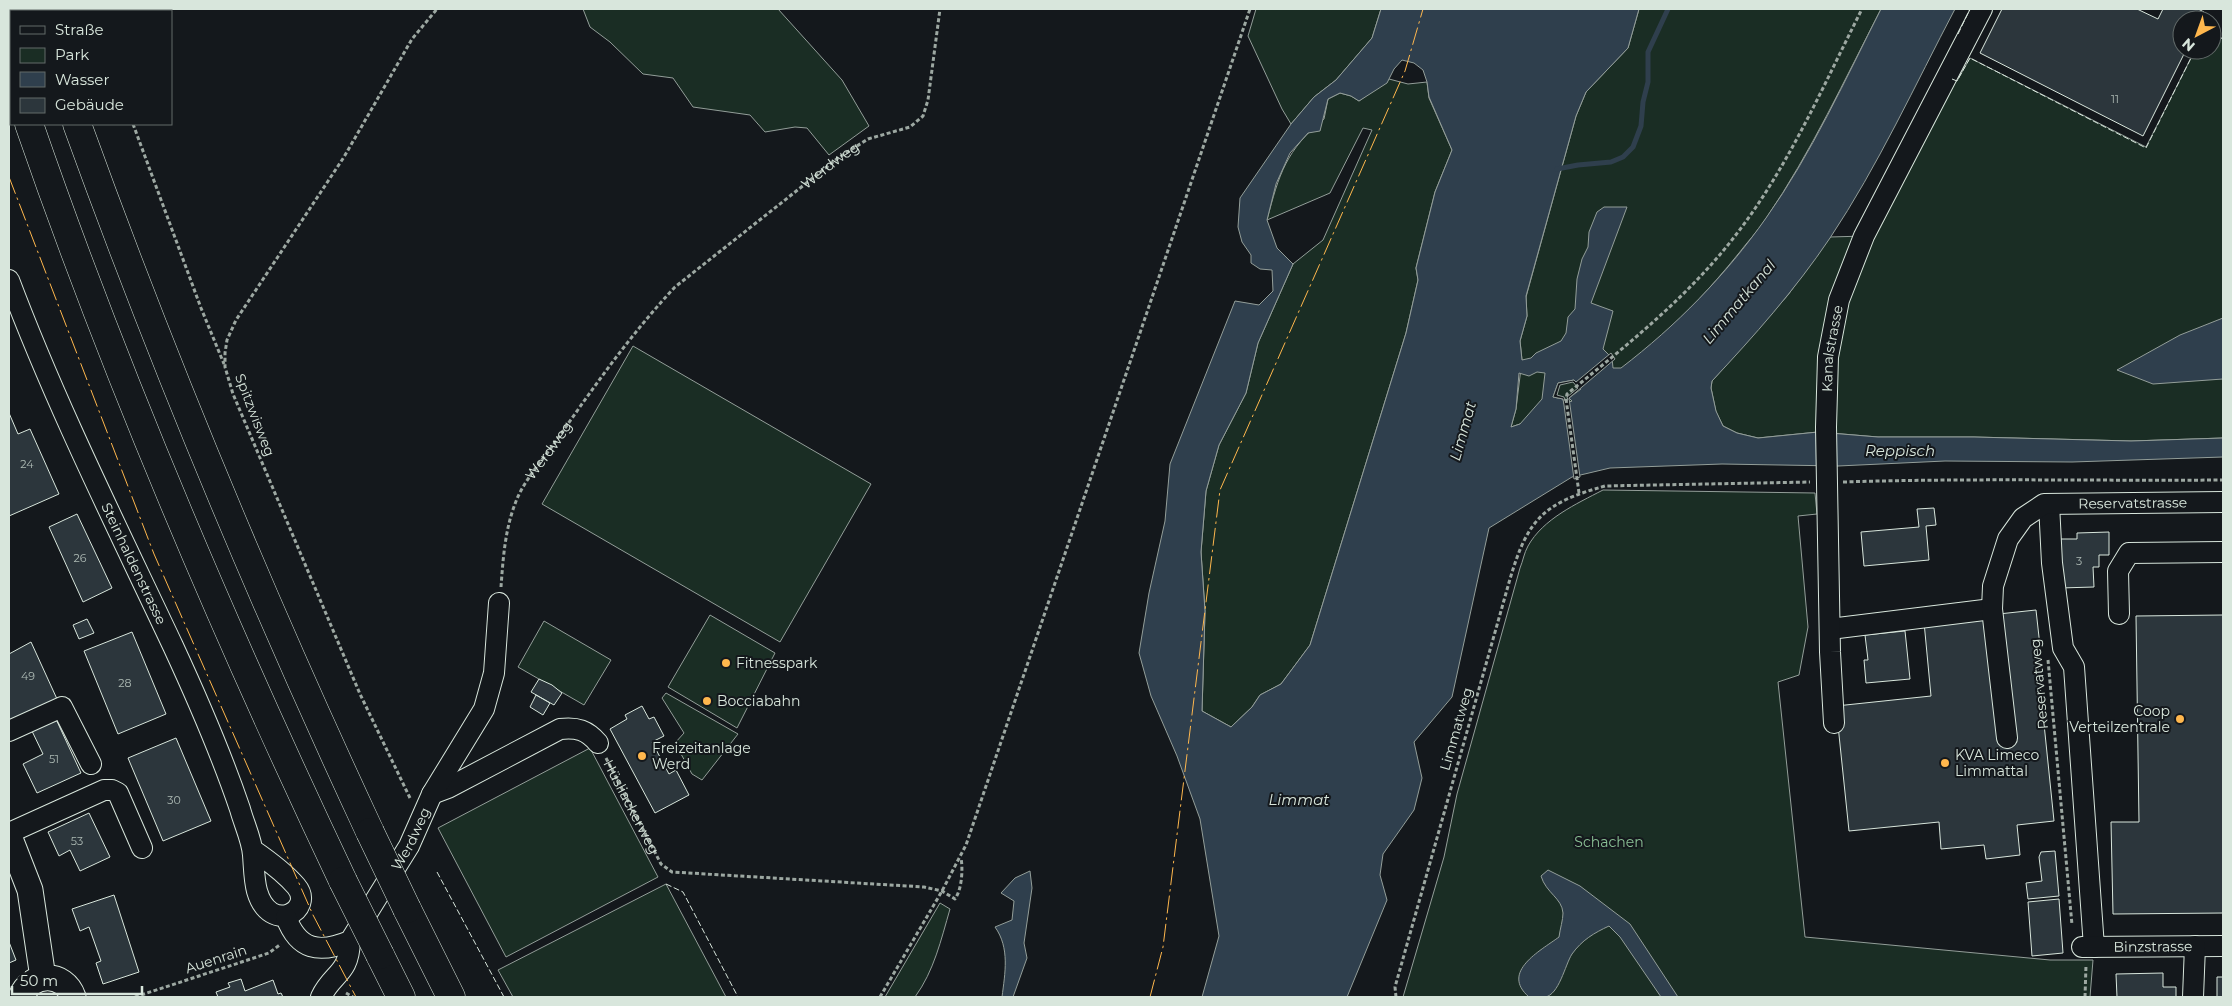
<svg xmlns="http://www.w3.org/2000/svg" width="2232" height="1006" font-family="Montserrat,sans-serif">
  <rect width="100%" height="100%" fill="#14181c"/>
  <!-- green -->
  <path fill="#1a2d24" stroke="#939e99" d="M583,9H778L842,80L869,126L829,155L807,128L795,127L765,132L750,115L693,107L673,78L643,74L610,42L590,27Z
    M1256,9H1381L1372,38L1336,80L1314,97L1291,124L1282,109L1248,36Z
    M1639,9H1881C1845,79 1811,152 1767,217C1759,230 1748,241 1739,253C1680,326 1603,399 1511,427L1516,409L1522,360L1520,341L1527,316L1526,297L1576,116L1586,92L1628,48Z
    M2212,33L2223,39V438L2131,441L1974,437H1878L1818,432L1758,438L1737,433L1723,426L1716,412L1711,388L1712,381L1788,295L1830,237L1865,236L1948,76L1957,81L1970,58L2146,147L2195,50H2212Z
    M1389,79L1408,84L1427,82L1429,98L1452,150L1435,192L1416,268L1418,280L1406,333L1310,645L1281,684L1260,695L1252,707L1231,727L1202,711L1205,611L1201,552L1206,491L1219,445L1246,393L1258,343L1293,264L1323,240L1372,130L1363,128L1330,193L1267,220C1279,174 1286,150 1324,119L1328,99L1340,93L1351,96L1359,101Z
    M633,346L871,484L780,642L542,504Z
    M1603,490L1815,493L1817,514L1798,516L1808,627L1799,675L1778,682L1805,937L2050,960H2093L2090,997H1403L1444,857L1457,794L1520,568C1523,561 1524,553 1528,546C1543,519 1576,504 1603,490Z
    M710,615L775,653L737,728L668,687Z
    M544,621L611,660L584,705L518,667Z
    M666,693L738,734L702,780L692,774L675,743L684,733L662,698Z
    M590,748L658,877L506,957L438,828Z
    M666,884L726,997H513L498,970Z
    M940,903L950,909C941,940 934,971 915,997H885Z"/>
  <!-- water -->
  <path fill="#2f3f4d" stroke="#939e99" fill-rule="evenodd" d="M1381,9H1639L1628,48L1586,92L1576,116L1526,296L1527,316L1520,341L1522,360L1531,358L1536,353L1561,341L1566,333L1568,317L1575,309L1577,279L1582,259L1588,247L1589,232L1597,212L1604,207H1627L1591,303L1613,311L1603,349L1612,358L1613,368H1621C1676,326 1726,275 1766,218C1811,155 1846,78 1881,9H1955C1915,85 1878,166 1830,238C1795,290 1754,336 1712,381L1711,388L1716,411L1723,426L1737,433L1758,438L1818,432L1878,437H1974L2131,441L2223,438V457L2072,462L1945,461L1838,466L1722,464L1610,468L1572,477L1489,528L1452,697L1414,742L1422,778L1414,810L1383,854L1380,875L1387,900L1347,997H1202L1219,936L1200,819L1177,756L1151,696L1139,653L1149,593L1165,521L1170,464L1235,301L1259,305L1273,291L1272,270L1260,269L1251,263V255L1242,242L1238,227L1240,198L1291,124L1314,97L1336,80L1372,38ZM1402,60L1414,63L1423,70L1427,82L1429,97L1452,150L1435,192L1416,268L1418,280L1406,333L1310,645L1281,684L1260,695L1252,707L1231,727L1202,711L1205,611L1201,552L1206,491L1219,445L1246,393L1258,343L1293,264L1277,248L1267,220L1276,184L1290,153L1308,133L1320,131L1328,99L1340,93L1351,96L1359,101L1387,83L1394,69ZM1537,372L1545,373L1542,399L1520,424L1511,427L1516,409L1519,373L1529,376ZM1574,380L1581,389L1569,398L1572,401L1564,404L1563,399L1553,397L1558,383Z
    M2223,318V379L2153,384L2117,370L2180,335Z
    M1548,870L1580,886L1630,924L1678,997H1661L1620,937L1609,926C1594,933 1582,940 1572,954C1565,965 1559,995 1545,997C1540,998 1534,997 1529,997C1500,972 1540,951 1559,937C1560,929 1563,920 1563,913C1562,898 1546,893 1541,876Z
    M1030,871L1032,888L1024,943L1027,958L1013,997H1002C1005,973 1010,948 995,927L1012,920L1014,901L1001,893L1015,878Z"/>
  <!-- pier -->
  <path fill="#14181c" stroke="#939e99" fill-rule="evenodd" d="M1611,353L1615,359L1569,398L1580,477L1574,479L1564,405L1563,399L1553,397L1558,383L1574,380L1576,382ZM1573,382L1578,388L1567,397L1568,400L1565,401L1564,397L1557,395L1560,385Z"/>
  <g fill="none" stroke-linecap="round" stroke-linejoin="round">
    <!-- stream -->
    <path stroke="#2f3f4d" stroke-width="5" d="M1557,169L1578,165L1611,162L1623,157L1633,147L1641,126L1643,102L1648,82V52L1668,9"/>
  </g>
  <!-- building -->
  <path fill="#2c363c" stroke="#d8e6dc" d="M2002,9H2137L2158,19L2163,9H2198L2204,12L2200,20H2182V50H2186L2143,136L1980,53Z
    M9,413L18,434L30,429L59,494L9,516Z
    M1934,508L1936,525L1926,526L1929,560L1864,566L1861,532L1919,527L1917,509Z
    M77,514L112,588L83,602L49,527Z
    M2109,532V555H2099V567H2093L2094,587L2060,588L2058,539H2077V533Z
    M2036,610L2040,646H2036L2054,821L2017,825L2020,855L1986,859L1984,845L1941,849L1939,822L1849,831L1836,706L1931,696L1924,622Z
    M2223,615V913L2113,914L2111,822H2139L2136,616Z
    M87,619L94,633L79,639L73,625Z
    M1905,631L1910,679L1866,683L1864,660H1868L1865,635Z
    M132,632L166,714L118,734L84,651Z
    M31,642L57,699L9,725V654Z
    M539,679L552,685L562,693L554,705L531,692Z
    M536,695L550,703L543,715L530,707Z
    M642,706L649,719L654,717L664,736L652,742L669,774L676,770L689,795L655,813L610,729L627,719L625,715Z
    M55,717L81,773L37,793L23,764L43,754L31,729Z
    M176,738L211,821L163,841L128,758Z
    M89,813L110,857L80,871L70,850L59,856L48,832Z
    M2055,851L2059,896L2028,899L2026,883L2042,881L2039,857L2041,852Z
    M114,895L139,972L103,984L96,963L101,961L89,927L80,931L72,909Z
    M2059,899L2063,953L2032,956L2028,902Z
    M9,942L16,960L9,963Z
    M2163,973V987H2176V997H2117L2116,974Z
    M2217,977H2223V997H2217Z
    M241,979L245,991L273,980L278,994L281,993L283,997H218L216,992L230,987L228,983Z"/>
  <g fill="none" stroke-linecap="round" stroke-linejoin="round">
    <defs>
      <g id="minor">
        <path id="s3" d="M9,280C56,405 116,525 173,646C198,700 221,753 240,809C244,824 252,840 253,855C254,867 254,880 257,891C270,936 316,910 296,886C284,872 269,861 253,850"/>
        <path d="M2049,504L2052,563L2063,648L2074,667L2094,947"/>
        <path d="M2119,614L2118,571L2129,553L2223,552"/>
        <path d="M1830,629L1992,609"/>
        <path id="s4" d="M1834,723L1830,652L1826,427L1828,357L1839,300L1864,236L1982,9"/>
        <path d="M9,731L62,707L91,764"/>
        <path id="s5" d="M2007,738L1992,609L1993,586L2008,539L2023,518L2044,504L2223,502"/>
        <path d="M432,794L448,788L560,729C577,727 587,730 598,743"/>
        <path d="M9,833L104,790H112L118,793L142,848"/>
        <path id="s6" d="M286,917C298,950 319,954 350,941L409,846L432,794L484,709L494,673L499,603"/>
        <path id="s7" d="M2082,947L2223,946"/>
        <path d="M321,997C333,972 349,975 350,941"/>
        <path d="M2193,997L2195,946"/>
      </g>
      <path id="major" d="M9,836L30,890L43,978
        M21,997C31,972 64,971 73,997"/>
      <path id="highway" d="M39,9V11
        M9,64L11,71
        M29,124C118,382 226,634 343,881
        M77,124C164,365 262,600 370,832
        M407,909L451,997
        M380,955L401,997"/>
    </defs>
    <!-- minor casing -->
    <use href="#minor" stroke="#d8e6dc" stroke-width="22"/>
    <!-- major casing -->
    <use href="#major" stroke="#d8e6dc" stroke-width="27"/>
    <!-- highway casing -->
    <use href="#highway" stroke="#d8e6dc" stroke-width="29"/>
    <!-- path -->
    <g stroke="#9da8a2" stroke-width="3" stroke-dasharray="4 2.5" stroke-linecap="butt">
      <path d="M94,9L95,11"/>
      <path d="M133,124L201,308L224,364"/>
      <path d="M1843,482C1970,478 2097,481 2223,480"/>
      <path d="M1579,493L1566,399L1567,394C1627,345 1688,297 1735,236C1788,168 1823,86 1862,9"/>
      <path id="s1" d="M501,587C503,559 505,530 515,504C523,481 542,461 556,441C593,388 630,335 675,287L838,158L868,139L910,127L923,116L928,100L940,9"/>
      <path d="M2048,660L2072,925"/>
      <path id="s2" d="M606,758L661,864L672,872L924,887L942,891L955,899C962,889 963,869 961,858"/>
      <path d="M410,798L360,694L233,394L225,367V353L227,340L236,320L344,157L412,39L437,9"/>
      <path d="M346,993L353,997"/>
      <path d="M135,997L269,953L281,944"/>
      <path d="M880,997L942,891L966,845L1250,9"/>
      <path d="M1396,997L1395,987L1510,579C1528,518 1544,503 1605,486L1810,482"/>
      <path d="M2085,997L2086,965"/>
    </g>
    <!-- minor -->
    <use href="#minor" stroke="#14181c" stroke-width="20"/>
    <!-- major -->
    <use href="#major" stroke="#14181c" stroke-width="25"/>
    <!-- highway -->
    <use href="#highway" stroke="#14181c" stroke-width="28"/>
    <defs>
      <path id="highway-bridge" d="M370,832L407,909
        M343,881L380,955"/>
    </defs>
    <!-- highway-bridge casing -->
    <use href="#highway-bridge" stroke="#d8e6dc" stroke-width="29" stroke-linecap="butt"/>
    <!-- highway-bridge -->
    <use href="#highway-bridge" stroke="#14181c" stroke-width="28"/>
    <!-- fence -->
    <path stroke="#d8e6dc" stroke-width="1" stroke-dasharray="6 2.5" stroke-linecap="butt" d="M2212,33L2223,39
      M1958,34L1970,9
      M1952,79L1957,81L1970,58L2146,148L2195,50
      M437,872L504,997
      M666,884L683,892L738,997"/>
    <!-- power -->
    <path stroke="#ffb74d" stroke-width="1" stroke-dasharray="18 4 2.5 4" stroke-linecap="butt" d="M9,177L154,554L313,915L356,997
      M1150,997L1163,947L1220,490L1405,71L1423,9"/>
  </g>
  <!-- markers -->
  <g fill="#ffb74d" stroke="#14181c" stroke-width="2">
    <circle cx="726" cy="663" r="5"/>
    <circle cx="707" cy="701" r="5"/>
    <circle cx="2180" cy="719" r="5"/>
    <circle cx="642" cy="756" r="5"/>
    <circle cx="1945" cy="763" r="5"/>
  </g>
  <g text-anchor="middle" stroke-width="4" stroke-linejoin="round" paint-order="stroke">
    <!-- number labels -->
    <g font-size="11" fill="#adbab4">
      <text x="2115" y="103">11</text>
      <text x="27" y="468">24</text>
      <text x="80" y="562">26</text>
      <text x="2079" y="565">3</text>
      <text x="28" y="680">49</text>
      <text x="125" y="687">28</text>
      <text x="54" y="763">51</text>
      <text x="174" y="804">30</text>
      <text x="77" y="845">53</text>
    </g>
    <!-- street labels -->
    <g font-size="14" fill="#d8e6dc" stroke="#14181c">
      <text dy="5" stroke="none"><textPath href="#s1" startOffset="552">Werdweg</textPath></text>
      <text dy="5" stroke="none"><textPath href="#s4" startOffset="375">Kanalstrasse</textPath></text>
      <text transform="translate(255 415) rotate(69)" y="5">Spitzwisweg</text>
      <text dy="5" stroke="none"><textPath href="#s1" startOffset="148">Werdweg</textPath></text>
      <text dy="5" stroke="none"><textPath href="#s5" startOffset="342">Reservatstrasse</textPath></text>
      <text dy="5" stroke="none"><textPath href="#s3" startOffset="310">Steinhaldenstrasse</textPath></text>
      <text transform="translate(2039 684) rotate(-95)" y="5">Reservatweg</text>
      <text transform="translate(1456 729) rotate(-74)" y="5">Limmatweg</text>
      <text dy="5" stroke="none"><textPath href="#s2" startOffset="55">Hüsliackerweg</textPath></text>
      <text dy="5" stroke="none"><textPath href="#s6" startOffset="199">Werdweg</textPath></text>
      <text dy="5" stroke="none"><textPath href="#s7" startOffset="71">Binzstrasse</textPath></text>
      <text transform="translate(216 959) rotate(-18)" y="5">Auenrain</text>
    </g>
    <!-- poi labels -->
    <g font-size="14" fill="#d8e6dc" stroke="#14181c" text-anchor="start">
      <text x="736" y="668">Fitnesspark</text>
      <text x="717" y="706">Bocciabahn</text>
      <text x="2170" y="716" text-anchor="end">Coop<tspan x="2170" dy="16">Verteilzentrale</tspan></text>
      <text x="652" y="753">Freizeitanlage<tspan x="652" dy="16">Werd</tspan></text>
      <text x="1955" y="760">KVA Limeco<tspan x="1955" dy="16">Limmattal</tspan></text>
    </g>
    <!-- park labels -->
    <g font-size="14" fill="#8ac095" stroke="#14181c">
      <text x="1609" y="847">Schachen</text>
    </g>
    <!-- water labels -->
    <g font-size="15" font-style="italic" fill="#d8e6dc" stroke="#14181c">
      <text transform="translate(1739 302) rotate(-50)" y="5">Limmatkanal</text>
      <text transform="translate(1463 431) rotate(-74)" y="5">Limmat</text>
      <text x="1900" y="456">Reppisch</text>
      <text x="1299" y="805">Limmat</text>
    </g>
  </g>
  <!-- border -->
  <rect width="2232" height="1006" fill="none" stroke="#d8e6dc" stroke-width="20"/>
  <!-- legend -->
  <rect x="10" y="10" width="162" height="115" fill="#14181c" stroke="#626a69"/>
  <rect x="20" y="26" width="25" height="8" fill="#14181c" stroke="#626a69"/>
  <text x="55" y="35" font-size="15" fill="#d8e6dc">Straße</text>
  <rect x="20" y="48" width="25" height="15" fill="#1a2d24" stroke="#626a69"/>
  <text x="55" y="60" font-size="15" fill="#d8e6dc">Park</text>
  <rect x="20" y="72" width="25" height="15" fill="#2f3f4d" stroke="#626a69"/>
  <text x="55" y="85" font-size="15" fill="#d8e6dc">Wasser</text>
  <rect x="20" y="98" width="25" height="15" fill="#2c363c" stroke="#626a69"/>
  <text x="55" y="110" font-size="15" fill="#d8e6dc">Gebäude</text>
  <!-- north arrow -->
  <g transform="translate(2197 35) rotate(221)"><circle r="24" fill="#14181c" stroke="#626a69"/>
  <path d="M0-4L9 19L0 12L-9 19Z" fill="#ffb74d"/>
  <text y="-8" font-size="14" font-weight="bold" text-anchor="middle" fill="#d8e6dc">N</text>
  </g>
  <!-- scale -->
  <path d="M12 986v8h130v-8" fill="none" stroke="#d8e6dc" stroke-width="2.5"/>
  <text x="20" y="986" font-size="15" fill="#d8e6dc" stroke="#14181c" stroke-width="4" paint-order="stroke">50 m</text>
</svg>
